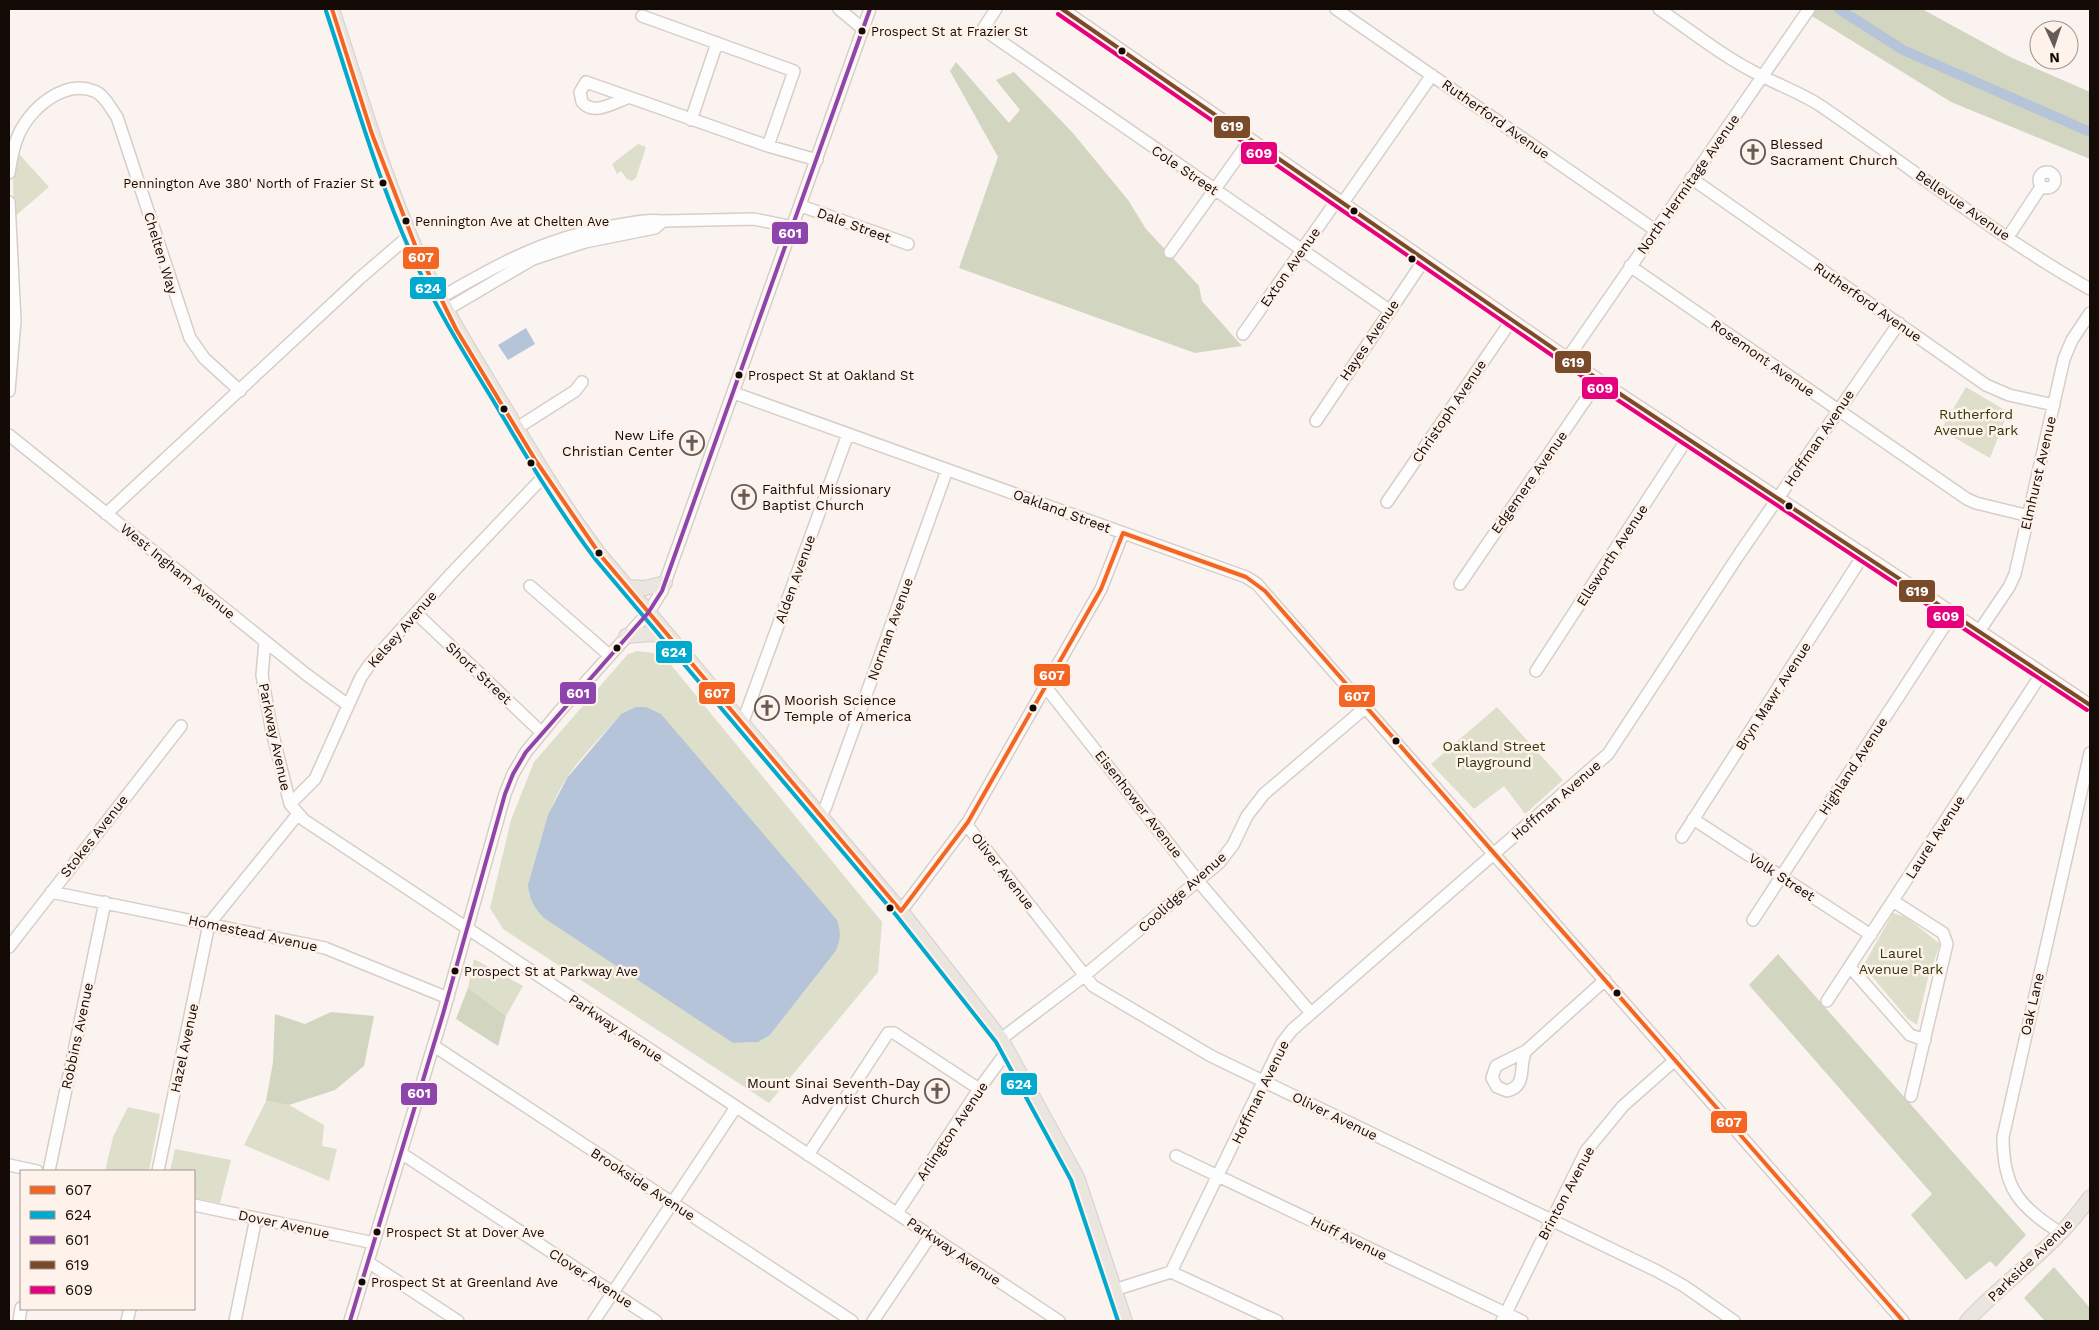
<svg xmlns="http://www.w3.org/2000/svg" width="2099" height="1330" font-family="'Work Sans',sans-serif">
  <rect width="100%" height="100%" fill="#faf3ef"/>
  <!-- green -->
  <path fill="#dddfcb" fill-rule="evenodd" d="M638,144L646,147L636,178L632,181L627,179L621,171L617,174L612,164Z
    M19,154L49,187L14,217L13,181Z
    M1966,387L2008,412L1990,458L1941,430Z
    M637,651L662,654L882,922L878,972L769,1103L503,929L490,908L511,820L534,762L628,654ZM621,714L835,952L770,1035L758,1042L733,1043L529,895V885C539,849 546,811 566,779C581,756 603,735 621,714Z
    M1497,707L1563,780L1525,814L1504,786L1474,809L1431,764Z
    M1893,913L1906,917L1940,944L1928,978L1917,1025L1908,1019L1863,966Z
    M474,959L523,986L506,1016L468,988Z
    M266,1101L289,1105L324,1125L322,1146L337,1149L329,1181L244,1145Z
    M128,1107L160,1114L149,1171H105L113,1137Z
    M175,1149L231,1160L220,1203L194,1198V1171H170Z"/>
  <!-- forest -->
  <path fill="#d2d5bf" d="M1804,9H1922L2010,57L2090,92V159L1951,102L1807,13Z
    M956,62L1009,123L1020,110L996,80L1014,72L1072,132L1128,200L1146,229L1199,286L1202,301L1242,346L1195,353L959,268L998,157L950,71Z
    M1778,954L2026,1235L1996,1267L1990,1261L1966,1280L1911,1215L1932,1194L1749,985Z
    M468,988L506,1016L498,1046L456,1019Z
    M331,1012L374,1016L364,1066L335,1090L289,1105L266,1101L273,1062L275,1014L305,1024Z
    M2054,1267L2090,1308V1321H2045L2024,1298Z"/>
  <!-- water -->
  <path fill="#b5c4d8" d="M526,328L535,344L508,360L498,345Z
    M636,707H646L661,714L837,920C841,932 841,940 835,952L770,1035L758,1042L733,1043L544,918C535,909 529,899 528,885L548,815L567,778L621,714Z"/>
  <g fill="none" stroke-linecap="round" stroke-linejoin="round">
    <!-- canal -->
    <path stroke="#b5c4d8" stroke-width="10" d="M1839,9L1903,50L2090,132"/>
    <defs>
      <path id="minor" d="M839,9L863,29
        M996,9L983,29L1389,310
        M1062,9L1599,380L1953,613L2090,705
        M1336,9L1655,230
        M1659,9C1693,32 1727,60 1764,77C1783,87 1803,94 1821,106C1910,167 1996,236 2090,289
        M642,16L794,71L768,146
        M627,98C613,103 594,116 582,102L580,92L586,82L768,146L817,160
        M691,120L717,43
        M2039 180a8 8 0 1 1 16 0a8 8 0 1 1-16 0Z
        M9,173C11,161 13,147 18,136C29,109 64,79 94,91C104,94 111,109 117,117L190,338L204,358L240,391
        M1691,178L1986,385L2009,395L2054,405
        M9,202L15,320L9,391
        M1342,204L1432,75
        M801,206L908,244
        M663,221L754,219L793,227
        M2008,237L2041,187
        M1170,252L1250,140
        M1630,266L1967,499L1976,503L2029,516
        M440,298C500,263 544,239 613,226C630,223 646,219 663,221L655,228L585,242L533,259L446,310
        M1243,334L1337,200
        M1567,359L1809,9
        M734,393L1246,577L1257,584L1903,1321
        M1316,421L1424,260
        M517,428L575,391L582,382
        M9,435L307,675L348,705
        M1387,502L1511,321
        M106,514L360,278L410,235
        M1460,584L1599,380
        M530,586L609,655
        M416,613L542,733
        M1980,630L2009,587L2015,574L2064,359L2072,340L2090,313
        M265,642L262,675L271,727L290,804L304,820L1059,1321
        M1536,671L1687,439
        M1045,686L1198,881L1311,1013
        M742,724L848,434
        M290,804L315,779L361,677L370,664L450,575L545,475
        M821,816L826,806L947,470
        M1693,819L1871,935
        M966,824L1093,986L1211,1056L1657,1271L1684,1286L1734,1321
        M1682,837L1864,554
        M51,892L325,948L448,998
        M1893,901L1943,933L1947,944L1911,1096
        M901,911L968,822L1101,589L1123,533
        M1753,920L1953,613
        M9,947L181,726
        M1850,967L1910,1035L1925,1040
        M1827,1001L2042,673
        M1001,1039L1084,976L1219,863L1233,845L1247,816L1264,794L1366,707
        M434,1046L852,1321
        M1526,1051C1518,1066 1528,1086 1507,1091L1497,1087L1492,1078L1496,1066Z
        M1526,1051L1605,980
        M401,1153L656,1321
        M808,1155L888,1033H894L979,1089
        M1176,1156L1522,1321
        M9,1165L37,1171
        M49,1171L105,902
        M158,1171L209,924L298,814
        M194,1205L374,1243
        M897,1213L979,1089L1008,1050
        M2061,1233C2019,1207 2003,1188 2003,1137L2090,753
        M368,1262L458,1321
        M1171,1272L1277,1321
        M1114,1290L1171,1272L1282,1043L1292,1030L1608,754L1740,553L1899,323
        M19,1321L21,1308
        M127,1321L130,1309
        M235,1321L256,1218
        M350,1321L443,1014L505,794L513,774L526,752L558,713L648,613L662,591L870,9
        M594,1321L736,1107
        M873,1321L931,1235
        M1502,1321L1586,1151L1623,1106L1675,1060"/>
      <path id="major" d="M332,9C359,90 382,173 417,252C444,311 479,365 512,420C540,467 568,513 601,556L901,911L1001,1039L1077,1177L1125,1321
        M627,587L645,588L665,583
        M626,636L652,634L668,636
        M1967,1321C2007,1278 2057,1246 2090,1197"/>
    </defs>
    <!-- minor casing -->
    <use href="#minor" stroke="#d6cec8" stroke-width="14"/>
    <!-- major casing -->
    <use href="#major" stroke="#d3cfcc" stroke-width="16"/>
    <!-- minor -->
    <use href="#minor" stroke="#fefdfd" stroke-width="11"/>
    <!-- major -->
    <use href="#major" stroke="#ebe5df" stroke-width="14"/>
    <defs>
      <path id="bus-1" d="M332,9L372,134L417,250L456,329L536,461L601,556L901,911L968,822L1101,589L1123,533L1246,577L1265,591L1903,1321"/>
      <path id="bus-2" d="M326,11C353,92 376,175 411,253C434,305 464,353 494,402C526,456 558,510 596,560L896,915L996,1042L1071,1180L1118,1321"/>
      <path id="bus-3" d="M350,1321L443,1014L505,794L513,774L526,752L648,613L662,591L870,9"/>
      <path id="bus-4" d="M1062,9L1599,380L2090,705"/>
      <path id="bus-5" d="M1058,14L1595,385L2087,710"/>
    </defs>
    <!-- bus-1 casing -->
    <use href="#bus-1" stroke="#fff2ea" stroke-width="8"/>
    <!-- bus-2 casing -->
    <use href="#bus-2" stroke="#fff2ea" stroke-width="8"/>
    <!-- bus-3 casing -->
    <use href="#bus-3" stroke="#fff2ea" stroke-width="8"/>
    <!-- bus-4 casing -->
    <use href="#bus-4" stroke="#fff2ea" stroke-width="8"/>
    <!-- bus-5 casing -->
    <use href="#bus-5" stroke="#fff2ea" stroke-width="8"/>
    <!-- bus-1 -->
    <use href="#bus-1" stroke="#f26522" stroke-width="4"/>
    <!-- bus-2 -->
    <use href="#bus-2" stroke="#00a9ce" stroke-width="4"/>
    <!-- bus-3 -->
    <use href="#bus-3" stroke="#8e44ad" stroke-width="4"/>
    <!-- bus-4 -->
    <use href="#bus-4" stroke="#7a4b2a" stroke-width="4"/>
    <!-- bus-5 -->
    <use href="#bus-5" stroke="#e5007d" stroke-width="4"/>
  </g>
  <!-- icons -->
  <defs>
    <symbol id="church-ring" viewBox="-11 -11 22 22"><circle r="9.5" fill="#fff2ea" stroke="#655c58" stroke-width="1.5"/><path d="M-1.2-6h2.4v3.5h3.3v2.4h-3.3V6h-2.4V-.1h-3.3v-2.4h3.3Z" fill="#655c58"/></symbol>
  </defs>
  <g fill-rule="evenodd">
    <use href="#church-ring" x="1739" y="138" width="28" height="28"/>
    <use href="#church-ring" x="678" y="429" width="28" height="28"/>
    <use href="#church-ring" x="730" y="483" width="28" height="28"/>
    <use href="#church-ring" x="753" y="694" width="28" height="28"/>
    <use href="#church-ring" x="923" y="1077" width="28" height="28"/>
  </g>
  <!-- markers -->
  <g fill="#150b06" stroke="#fff2ea" stroke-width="2">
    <circle cx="862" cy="31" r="4.5"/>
    <circle cx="1122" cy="51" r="4.5"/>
    <circle cx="383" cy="183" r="4.5"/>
    <circle cx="1354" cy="211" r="4.5"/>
    <circle cx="406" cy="221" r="4.5"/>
    <circle cx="1412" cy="259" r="4.5"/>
    <circle cx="739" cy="375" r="4.5"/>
    <circle cx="504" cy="409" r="4.5"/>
    <circle cx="531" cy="463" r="4.5"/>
    <circle cx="1789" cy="506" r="4.5"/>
    <circle cx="599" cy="553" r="4.5"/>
    <circle cx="617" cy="648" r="4.5"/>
    <circle cx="1033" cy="708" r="4.5"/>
    <circle cx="1396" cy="741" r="4.5"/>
    <circle cx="890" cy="908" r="4.5"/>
    <circle cx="455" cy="971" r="4.5"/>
    <circle cx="1617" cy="993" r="4.5"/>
    <circle cx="377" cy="1232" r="4.5"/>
    <circle cx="362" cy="1282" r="4.5"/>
  </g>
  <g text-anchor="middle" stroke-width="5" stroke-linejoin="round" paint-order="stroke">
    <!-- bus labels -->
    <g font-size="13" fill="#150b06" stroke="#fff2ea" text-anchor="start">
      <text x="871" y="36">Prospect St at Frazier St</text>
      <text x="374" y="188" text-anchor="end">Pennington Ave 380' North of Frazier St</text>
      <text x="415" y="226">Pennington Ave at Chelten Ave</text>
      <text x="748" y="380">Prospect St at Oakland St</text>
      <text x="464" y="976">Prospect St at Parkway Ave</text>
      <text x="386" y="1237">Prospect St at Dover Ave</text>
      <text x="371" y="1287">Prospect St at Greenland Ave</text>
    </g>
    <!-- street labels -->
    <g font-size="14" fill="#150b06" stroke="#fff2ea">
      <text transform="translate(1496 119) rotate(35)" y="5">Rutherford Avenue</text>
      <text transform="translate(1185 170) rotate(34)" y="5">Cole Street</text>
      <text transform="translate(1688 184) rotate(-55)" y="5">North Hermitage Avenue</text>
      <text transform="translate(1963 205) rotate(35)" y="5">Bellevue Avenue</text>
      <text transform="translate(854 225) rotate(20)" y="5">Dale Street</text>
      <text transform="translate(161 253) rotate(73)" y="5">Chelten Way</text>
      <text transform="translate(1290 267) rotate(-55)" y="5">Exton Avenue</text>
      <text transform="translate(1868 302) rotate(35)" y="5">Rutherford Avenue</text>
      <text transform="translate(1369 340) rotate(-56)" y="5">Hayes Avenue</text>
      <text transform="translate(1763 358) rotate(35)" y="5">Rosemont Avenue</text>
      <text transform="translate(1449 411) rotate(-56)" y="5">Christoph Avenue</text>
      <text transform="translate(1819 438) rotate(-56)" y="5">Hoffman Avenue</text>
      <text transform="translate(2038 473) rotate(-77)" y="5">Elmhurst Avenue</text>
      <text transform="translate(1529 482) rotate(-55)" y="5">Edgemere Avenue</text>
      <text transform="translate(1062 511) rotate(20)" y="5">Oakland Street</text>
      <text transform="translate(1612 555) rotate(-57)" y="5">Ellsworth Avenue</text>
      <text transform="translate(178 571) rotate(39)" y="5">West Ingham Avenue</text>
      <text transform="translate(795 579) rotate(-70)" y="5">Alden Avenue</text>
      <text transform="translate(402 629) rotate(-49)" y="5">Kelsey Avenue</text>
      <text transform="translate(890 629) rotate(-70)" y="5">Norman Avenue</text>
      <text transform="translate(479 673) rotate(43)" y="5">Short Street</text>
      <text transform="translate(1773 696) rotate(-57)" y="5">Bryn Mawr Avenue</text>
      <text transform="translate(275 737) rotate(78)" y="5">Parkway Avenue</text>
      <text transform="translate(1853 766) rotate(-57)" y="5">Highland Avenue</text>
      <text transform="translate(1556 800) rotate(-41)" y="5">Hoffman Avenue</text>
      <text transform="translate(1139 804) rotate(52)" y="5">Eisenhower Avenue</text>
      <text transform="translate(94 836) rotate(-52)" y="5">Stokes Avenue</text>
      <text transform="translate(1935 837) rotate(-57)" y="5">Laurel Avenue</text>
      <text transform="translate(1003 871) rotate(52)" y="5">Oliver Avenue</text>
      <text transform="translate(1782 877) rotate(33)" y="5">Volk Street</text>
      <text transform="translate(1182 892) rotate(-42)" y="5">Coolidge Avenue</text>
      <text transform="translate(253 933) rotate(12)" y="5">Homestead Avenue</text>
      <text transform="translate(2032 1004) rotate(-77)" y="5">Oak Lane</text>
      <text transform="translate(616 1028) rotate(34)" y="5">Parkway Avenue</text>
      <text transform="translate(77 1036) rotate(-78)" y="5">Robbins Avenue</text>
      <text transform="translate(184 1048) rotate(-78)" y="5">Hazel Avenue</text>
      <text transform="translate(1260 1092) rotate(-64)" y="5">Hoffman Avenue</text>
      <text transform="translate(1335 1116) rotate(26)" y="5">Oliver Avenue</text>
      <text transform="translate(952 1131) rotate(-56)" y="5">Arlington Avenue</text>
      <text transform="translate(643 1184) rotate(33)" y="5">Brookside Avenue</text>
      <text transform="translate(1566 1193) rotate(-62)" y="5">Brinton Avenue</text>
      <text transform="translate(284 1224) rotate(12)" y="5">Dover Avenue</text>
      <text transform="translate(1349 1238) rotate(26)" y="5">Huff Avenue</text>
      <text transform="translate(954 1251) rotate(34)" y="5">Parkway Avenue</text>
      <text transform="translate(2030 1260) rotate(-44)" y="5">Parkside Avenue</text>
      <text transform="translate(591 1278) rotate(33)" y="5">Clover Avenue</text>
    </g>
    <!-- poi labels -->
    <g font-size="14" fill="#150b06" stroke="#fff2ea" text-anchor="start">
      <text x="1770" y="149">Blessed<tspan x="1770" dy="16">Sacrament Church</tspan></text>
      <text x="674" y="440" text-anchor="end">New Life<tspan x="674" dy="16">Christian Center</tspan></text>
      <text x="762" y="494">Faithful Missionary<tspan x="762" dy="16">Baptist Church</tspan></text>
      <text x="784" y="705">Moorish Science<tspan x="784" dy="16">Temple of America</tspan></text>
      <text x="920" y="1088" text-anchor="end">Mount Sinai Seventh-Day<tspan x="920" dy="16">Adventist Church</tspan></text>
    </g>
    <!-- park labels -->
    <g font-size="14" fill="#2f380c" stroke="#fff2ea">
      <text x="1976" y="419">Rutherford<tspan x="1976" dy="16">Avenue Park</tspan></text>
      <text x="1494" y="751">Oakland Street<tspan x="1494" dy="16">Playground</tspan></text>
      <text x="1901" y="958">Laurel<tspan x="1901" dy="16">Avenue Park</tspan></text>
    </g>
  </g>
  <g stroke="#fff2ea" stroke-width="2">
    <rect x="1213" y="115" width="38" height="24" rx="5" fill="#7a4b2a"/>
    <rect x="1240" y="141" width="38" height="24" rx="5" fill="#e5007d"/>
    <rect x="771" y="221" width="38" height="24" rx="5" fill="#8e44ad"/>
    <rect x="402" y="246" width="38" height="24" rx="5" fill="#f26522"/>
    <rect x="409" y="276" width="38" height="24" rx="5" fill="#00a9ce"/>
    <rect x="1554" y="350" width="38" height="24" rx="5" fill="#7a4b2a"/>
    <rect x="1581" y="376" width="38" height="24" rx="5" fill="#e5007d"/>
    <rect x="1898" y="579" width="38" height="24" rx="5" fill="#7a4b2a"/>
    <rect x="1926" y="605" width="39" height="24" rx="5" fill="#e5007d"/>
    <rect x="655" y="640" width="38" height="24" rx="5" fill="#00a9ce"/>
    <rect x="1033" y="663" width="38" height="24" rx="5" fill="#f26522"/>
    <rect x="559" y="681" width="38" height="24" rx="5" fill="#8e44ad"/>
    <rect x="698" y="681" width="38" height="24" rx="5" fill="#f26522"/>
    <rect x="1338" y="684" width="38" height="24" rx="5" fill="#f26522"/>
    <rect x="1000" y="1072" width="38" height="24" rx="5" fill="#00a9ce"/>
    <rect x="400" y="1082" width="38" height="24" rx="5" fill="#8e44ad"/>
    <rect x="1710" y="1110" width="38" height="24" rx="5" fill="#f26522"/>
  </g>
  <g font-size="14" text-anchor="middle" font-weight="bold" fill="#fff">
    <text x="1232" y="131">619</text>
    <text x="1259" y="158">609</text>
    <text x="790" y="238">601</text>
    <text x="421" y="262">607</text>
    <text x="428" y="293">624</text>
    <text x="1573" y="367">619</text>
    <text x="1600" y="393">609</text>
    <text x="1917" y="596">619</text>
    <text x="1946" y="621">609</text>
    <text x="674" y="657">624</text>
    <text x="1052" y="680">607</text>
    <text x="578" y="698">601</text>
    <text x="717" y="698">607</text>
    <text x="1357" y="701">607</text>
    <text x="1019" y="1089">624</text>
    <text x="419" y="1098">601</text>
    <text x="1729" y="1127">607</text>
  </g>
  <!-- border -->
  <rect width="2099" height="1330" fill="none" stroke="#150b06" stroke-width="20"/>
  <!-- legend -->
  <rect x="20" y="1170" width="175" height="140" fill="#fff2ea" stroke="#a1968f"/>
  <rect x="30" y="1186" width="25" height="8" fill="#f26522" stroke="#a1968f"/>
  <text x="65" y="1195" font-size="15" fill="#150b06">607</text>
  <rect x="30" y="1211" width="25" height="8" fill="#00a9ce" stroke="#a1968f"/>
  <text x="65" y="1220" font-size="15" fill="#150b06">624</text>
  <rect x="30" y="1236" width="25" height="8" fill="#8e44ad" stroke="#a1968f"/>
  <text x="65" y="1245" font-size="15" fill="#150b06">601</text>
  <rect x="30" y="1261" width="25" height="8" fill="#7a4b2a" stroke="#a1968f"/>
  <text x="65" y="1270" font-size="15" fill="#150b06">619</text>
  <rect x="30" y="1286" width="25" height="8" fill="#e5007d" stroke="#a1968f"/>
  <text x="65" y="1295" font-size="15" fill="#150b06">609</text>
  <!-- north arrow -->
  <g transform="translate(2054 45) rotate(177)"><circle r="24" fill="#fff2ea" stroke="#a1968f"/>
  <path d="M0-4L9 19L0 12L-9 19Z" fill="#655c58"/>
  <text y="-8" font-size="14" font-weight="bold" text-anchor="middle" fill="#150b06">N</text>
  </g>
</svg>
